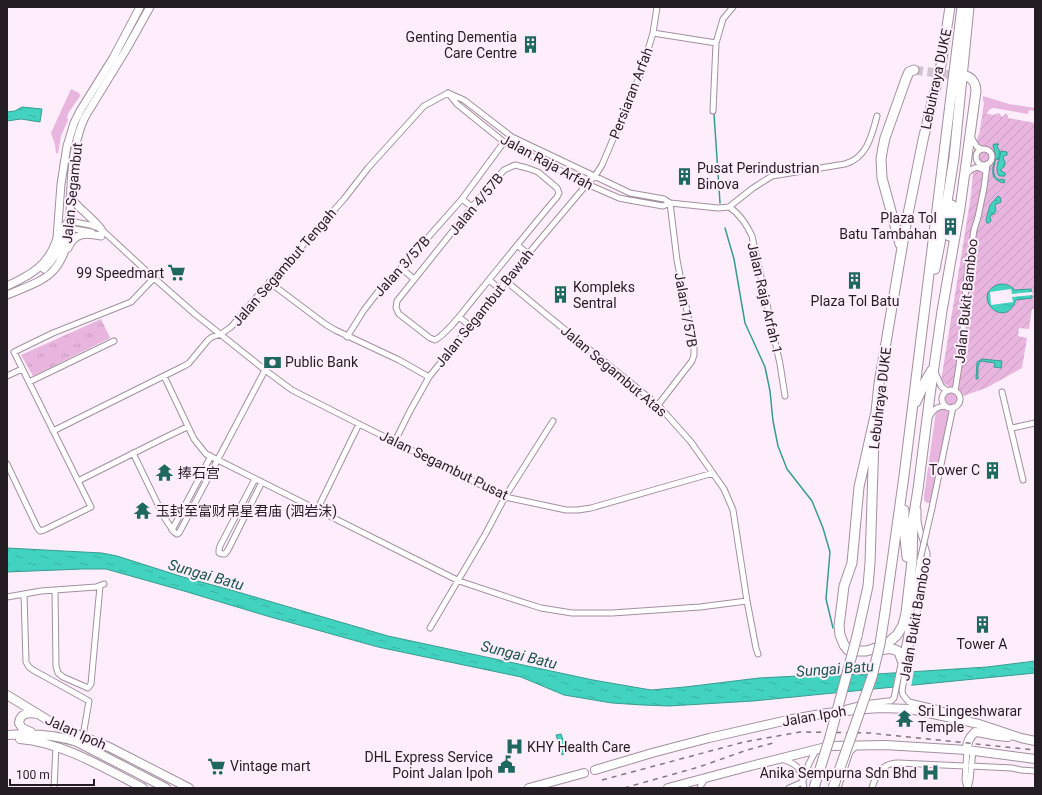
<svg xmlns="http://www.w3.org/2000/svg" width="1042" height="795" font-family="Roboto,'Noto Sans SC',sans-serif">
  <defs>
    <pattern id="park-tufts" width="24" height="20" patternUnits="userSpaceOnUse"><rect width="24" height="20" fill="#e7b5de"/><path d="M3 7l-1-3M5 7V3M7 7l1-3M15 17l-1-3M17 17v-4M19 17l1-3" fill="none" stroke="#c69bbe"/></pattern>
    <pattern id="garden-furrows" width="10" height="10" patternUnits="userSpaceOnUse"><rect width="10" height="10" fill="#e7b5de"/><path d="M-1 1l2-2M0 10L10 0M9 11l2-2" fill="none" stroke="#c69bbe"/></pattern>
    <pattern id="water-ripples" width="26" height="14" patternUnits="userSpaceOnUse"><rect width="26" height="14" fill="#41d2c0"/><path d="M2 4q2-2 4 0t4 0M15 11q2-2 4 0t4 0" fill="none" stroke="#39b4a5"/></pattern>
  </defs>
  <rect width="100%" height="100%" fill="#feeefb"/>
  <!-- grass -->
  <path fill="#e7b5de" d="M71,89L79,93L80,96L69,112L67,117L68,120L61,136L58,153H56L55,145L51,133Z
    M983,96L1009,104L1035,108V111L1029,110L1028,114L994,108L990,109L987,113L981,146L976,142L980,131L984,103L983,100Z
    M945 399a6 6 0 1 1 12 0a6 6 0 1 1-12 0Z
    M945,408L951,410L930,503H927L924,500V496L936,411L939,409Z"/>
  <!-- park -->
  <path fill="url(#park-tufts)" d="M101,319L110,338L33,376L21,355Z"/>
  <!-- garden -->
  <path fill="url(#garden-furrows)" d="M983,113L994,115L998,113L1000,114L1001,116L1003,117L1005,114L1008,115V118L1035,123V309H1032L1029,329L1019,328L1018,336L1027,338L1022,368L986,388L960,397L955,391L941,381L971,195L973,172Z"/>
  <!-- water -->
  <path fill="url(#water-ripples)" stroke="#389c91" d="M22,107L42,109L40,122L21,119L7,121V112L15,111Z
    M994,144H999L997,146L1000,152L998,160L996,159C994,164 991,176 998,179C1000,180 1003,179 1005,180L1004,183C987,179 994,168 995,155C995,152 994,149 993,145Z
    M1001,151L1007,152V155L1004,156L1003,158L1005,162L1004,167L1000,170L1005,173V176H999C996,171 997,167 998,162L999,161Z
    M998,196L1000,197L1001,202L999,203L996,204L995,206L996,210L994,214L991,215L990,217L991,221L989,223H987L986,220L990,205Z
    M1000,284C1006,284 1010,285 1015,290L1031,289L1032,298L1016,300C1004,333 968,293 1000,284Z
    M982,359L1002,361L1001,368L994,367L995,363L981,361C977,365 978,373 978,379H976L977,362Z
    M7,548L102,553L117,556L183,577L231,590L388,636L593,680L651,690L685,687L759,678L817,675L877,674L987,667L1035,661V673L753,701L669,706L643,705L612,703L564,695L521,677L378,647L267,616L184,591L106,569H82L7,572Z
    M561,734L567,752L562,755L556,735Z"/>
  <!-- pier -->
  <path fill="#feeefb" d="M1011,289L1012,294L1032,292L1033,295L1012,297L1013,302L991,305L990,292Z
    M914,670L911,687L895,689L898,671Z"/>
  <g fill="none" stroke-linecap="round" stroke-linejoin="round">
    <!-- stream -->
    <path stroke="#389c91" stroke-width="1.5" d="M714,114L720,203
      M725,228L734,259L745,323L765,367L770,391L773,421L778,446L787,469L812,501L823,528L830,552L826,599L833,628"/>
    <!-- highway-tunnel -->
    <path stroke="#d2c4d0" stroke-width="9" stroke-dasharray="9 4.5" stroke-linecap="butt" d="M914,70L960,76"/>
    <defs>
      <path id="street" d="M653,33L716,43
        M448,93L464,100L512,137L630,193L664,199L670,203L718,208L729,207L753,188L772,176L845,164C867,158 872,135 877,116
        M448,93L457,104L504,142L587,184L619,198L629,200L663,206L670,203
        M713,111L716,43L723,19L733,7
        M971,137L977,147L982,149
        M976 157a8 8 0 1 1 16 0a8 8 0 1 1-16 0Z
        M515,165L527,168L538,172L557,188L559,193L557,197C529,230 502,264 475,297C465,309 448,333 435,340L430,338L399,314L396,308L397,301L472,207L504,170Z
        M966,175C971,168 979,164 986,172
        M462,199L472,207
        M729,207C740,214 746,224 752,236L780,364L785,396
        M69,221L90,225L101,229L154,278L195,314L265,370L292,390L359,424L505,497L566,510H578L591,508L713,473
        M69,228L92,232
        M517,245L528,254
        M401,268L414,279
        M489,280L500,289
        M506,281L548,316L658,405L691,442L724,489L733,510L747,601L756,648L758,654
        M269,282L325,324L335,330L399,360L429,377
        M459,317L470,326
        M347,337L364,310L381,288L401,268L462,199L504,142
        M935,372L941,386L947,391
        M7,376L22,369
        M164,376L194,439L206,454L459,581L519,601L541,608L572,613H612L700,607L747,601
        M29,382L114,341
        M942 399a9 9 0 1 1 18 0a9 9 0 1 1-18 0Z
        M955,391L962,347L966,283L974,230L978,217L984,188L987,164
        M1002,392L1023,480
        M658,405L692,361L694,355V347L677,260L670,203
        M929,417C934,410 935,407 945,406
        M1012,428L1035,423
        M53,431L184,366L189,363L208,340L212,337L221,334L231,327L260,293L344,199L368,168L414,117L424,106L448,93
        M395,441L410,411L429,377L528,254L587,184L595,176L602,165L641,73L653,33L657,7
        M133,453L164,517L174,532L177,534L179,533L265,370
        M7,464L37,527L40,531L44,530L91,507L14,352L53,333L131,302L154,278
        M255,479L220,546L219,550V553L223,554H225L228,550L262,482
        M78,481L162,439L187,427
        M932,508L953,407
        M317,510L359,424
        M918,510V521L920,531L927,553V563L907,661L902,691L903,695L909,702L939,709L957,716
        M172,530L211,456
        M55,590L56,666L58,673L63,677L88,688L91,684L100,586
        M24,594L26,662L29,667L33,670L89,701L83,736
        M7,597L41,591L96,587L104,584
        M430,628L486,533L505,497L553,421
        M847,708L863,704L888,701H891L894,698L906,640L920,560
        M781,759C799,764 801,769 804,788
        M971,766L1012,768L1021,770L1035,771
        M803,781C806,768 810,760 817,749
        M54,788L56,746
        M700,788L701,785L706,778
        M789,788L803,782
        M838,788L850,752L856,746
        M872,788C876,774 882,763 898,763L965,766
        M967,788L965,780L967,750
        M968,788L970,780L973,751"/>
      <path id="secondary" d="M70,197C79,209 92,217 101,229
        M68,248C75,232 86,233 101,236
        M44,269C51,262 57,254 60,245C63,235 61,229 69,221
        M7,286C31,275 49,265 57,238L61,184L67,146L74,123L80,111L113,58L140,7
        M7,295C21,289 43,282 53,271C74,248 69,214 71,186C72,163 75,138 85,117L126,50L150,7"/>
      <path id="primary" d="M7,695L61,728L109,747L189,788
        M31,732L22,728L19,723C20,713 29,712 37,714
        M7,735C31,733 54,734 77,742L166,788
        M20,739C62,742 106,769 143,788
        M967,750C967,742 969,738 975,732C986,733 997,737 1008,737
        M595,770L652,753L709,738L792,719L827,713L866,709L881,708L910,709L979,724L1021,738L1035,741
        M529,788L584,773
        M668,788L743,768L830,746L885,745L967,750L1035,759"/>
      <path id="highway" d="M949,236L952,205
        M900,244L882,178L881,159L883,147L885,138L906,79L909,72L914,70
        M935,269L942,233L954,158L969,7
        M916,402L925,382L932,370
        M875,416L859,487L852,563L844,586L839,626L840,635L844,645L848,650L853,651H866L873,649L889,642L897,635L903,625L906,613L912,561L913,520L918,489L930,395L942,311L960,208L976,91C976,85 973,78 966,76
        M875,421L879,384L906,224L923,140L941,65L950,7
        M904,510V528L907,557
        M885,612L904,476L962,7
        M857,636L868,586L870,563L874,437
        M877,651C885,649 892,647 899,652L902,660"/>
    </defs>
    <!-- street casing -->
    <use href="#street" stroke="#a3909f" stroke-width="7"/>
    <!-- secondary casing -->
    <use href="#secondary" stroke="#a3909f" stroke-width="9"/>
    <!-- primary casing -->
    <use href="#primary" stroke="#a3909f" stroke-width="10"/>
    <!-- highway casing -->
    <use href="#highway" stroke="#a3909f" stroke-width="11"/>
    <!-- street -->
    <use href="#street" stroke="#fff" stroke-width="5"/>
    <!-- secondary -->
    <use href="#secondary" stroke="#fff" stroke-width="7"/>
    <!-- primary -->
    <use href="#primary" stroke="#fff" stroke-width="8"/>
    <!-- highway -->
    <use href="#highway" stroke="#fff" stroke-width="9"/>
    <!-- rail -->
    <path stroke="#81767f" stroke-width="1.5" stroke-dasharray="5 5" stroke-linecap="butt" d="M602,780L744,742L800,732L870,733L1035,750
      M624,788L699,767L747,750L773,743"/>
    <defs>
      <path id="street-bridge" d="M920,560L932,508"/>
      <path id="highway-bridge" d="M814,788L830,737L857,636
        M833,788L872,677L880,644L885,612"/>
    </defs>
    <!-- street-bridge casing -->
    <use href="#street-bridge" stroke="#a3909f" stroke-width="7" stroke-linecap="butt"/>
    <!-- highway-bridge casing -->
    <use href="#highway-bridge" stroke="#a3909f" stroke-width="11" stroke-linecap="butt"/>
    <!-- street-bridge -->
    <use href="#street-bridge" stroke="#fff" stroke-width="5"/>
    <!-- highway-bridge -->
    <use href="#highway-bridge" stroke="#fff" stroke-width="9"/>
  </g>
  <!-- icons -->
  <defs>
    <symbol id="building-bare" viewBox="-9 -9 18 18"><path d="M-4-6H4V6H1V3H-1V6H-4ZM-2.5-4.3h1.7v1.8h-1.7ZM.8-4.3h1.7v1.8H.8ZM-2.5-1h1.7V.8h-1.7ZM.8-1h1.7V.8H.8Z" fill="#1f685f" stroke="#feeefb" stroke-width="2.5" paint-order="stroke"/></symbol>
    <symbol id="supermarket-bare" viewBox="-9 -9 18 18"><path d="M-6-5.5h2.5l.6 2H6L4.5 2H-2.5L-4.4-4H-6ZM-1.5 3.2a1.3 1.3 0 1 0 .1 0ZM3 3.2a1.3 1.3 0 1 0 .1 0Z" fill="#1f685f" stroke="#feeefb" stroke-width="2.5" paint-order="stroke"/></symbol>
    <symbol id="bank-bare" viewBox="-9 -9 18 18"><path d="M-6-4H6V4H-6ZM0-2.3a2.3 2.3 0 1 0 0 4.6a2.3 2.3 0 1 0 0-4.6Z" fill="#1f685f" stroke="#feeefb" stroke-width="2.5" paint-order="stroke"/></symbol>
    <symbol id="temple-bare" viewBox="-9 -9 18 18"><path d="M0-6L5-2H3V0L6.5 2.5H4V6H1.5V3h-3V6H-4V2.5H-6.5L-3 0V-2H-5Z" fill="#1f685f" stroke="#feeefb" stroke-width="2.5" paint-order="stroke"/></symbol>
    <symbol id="hospital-bare" viewBox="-9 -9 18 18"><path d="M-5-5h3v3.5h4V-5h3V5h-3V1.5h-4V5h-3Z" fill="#1f685f" stroke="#feeefb" stroke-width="2.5" paint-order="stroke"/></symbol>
    <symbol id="civic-bare" viewBox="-9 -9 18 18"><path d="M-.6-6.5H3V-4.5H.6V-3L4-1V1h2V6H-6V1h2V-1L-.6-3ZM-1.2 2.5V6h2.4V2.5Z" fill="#1f685f" stroke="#feeefb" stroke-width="2.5" paint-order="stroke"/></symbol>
  </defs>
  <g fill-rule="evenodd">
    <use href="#building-bare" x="518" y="32" width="25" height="25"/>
    <use href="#building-bare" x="672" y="164" width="25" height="25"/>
    <use href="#building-bare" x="938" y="214" width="25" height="25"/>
    <use href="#supermarket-bare" x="164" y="260" width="25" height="25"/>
    <use href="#building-bare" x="842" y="268" width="25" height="25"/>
    <use href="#building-bare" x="548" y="282" width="25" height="25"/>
    <use href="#bank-bare" x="260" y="350" width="25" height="25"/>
    <use href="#building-bare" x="980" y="458" width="25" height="25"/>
    <use href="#temple-bare" x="152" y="460" width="25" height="25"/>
    <use href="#temple-bare" x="130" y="498" width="25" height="25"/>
    <use href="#building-bare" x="970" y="612" width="25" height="25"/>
    <use href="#temple-bare" x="892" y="706" width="25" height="25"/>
    <use href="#hospital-bare" x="502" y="734" width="25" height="25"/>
    <use href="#civic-bare" x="494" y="752" width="25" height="25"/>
    <use href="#supermarket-bare" x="204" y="754" width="25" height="25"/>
    <use href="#hospital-bare" x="918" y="760" width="25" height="25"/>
  </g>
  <g text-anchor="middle" stroke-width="4" stroke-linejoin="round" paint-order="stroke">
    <!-- poi labels -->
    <g font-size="14" fill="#241d23" stroke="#feeefb" text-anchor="start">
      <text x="517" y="42" text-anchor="end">Genting Dementia<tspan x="517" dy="16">Care Centre</tspan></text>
      <text x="697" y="173">Pusat Perindustrian<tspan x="697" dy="16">Binova</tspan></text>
      <text x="937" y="223" text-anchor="end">Plaza Tol<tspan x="937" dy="16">Batu Tambahan</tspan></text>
      <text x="164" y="278" text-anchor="end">99 Speedmart</text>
      <text x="573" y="292">Kompleks<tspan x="573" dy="16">Sentral</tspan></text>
      <text x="855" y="306" text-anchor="middle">Plaza Tol Batu</text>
      <text x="285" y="367">Public Bank</text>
      <text x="980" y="475" text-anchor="end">Tower C</text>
      <text x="178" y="478">捧石宫</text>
      <text x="156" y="516">玉封至富财帛星君庙 (泗岩沫)</text>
      <text x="982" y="649" text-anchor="middle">Tower A</text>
      <text x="918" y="716">Sri Lingeshwarar<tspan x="918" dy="16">Temple</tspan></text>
      <text x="527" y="752">KHY Health Care</text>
      <text x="493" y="762" text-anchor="end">DHL Express Service<tspan x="493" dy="16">Point Jalan Ipoh</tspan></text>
      <text x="230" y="771">Vintage mart</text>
      <text x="917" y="778" text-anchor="end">Anika Sempurna Sdn Bhd</text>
    </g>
    <!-- street labels -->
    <g font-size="14" fill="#241d23" stroke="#feeefb">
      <text transform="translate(936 79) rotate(-78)" y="5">Lebuhraya DUKE</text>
      <text transform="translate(631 93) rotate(-69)" y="5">Persiaran Arfah</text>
      <text transform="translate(547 162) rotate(28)" y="5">Jalan Raja Arfah</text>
      <text transform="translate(72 193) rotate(-84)" y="5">Jalan Segambut</text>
      <text transform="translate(476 204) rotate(-50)" y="5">Jalan 4/57B</text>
      <text transform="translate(402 266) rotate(-48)" y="5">Jalan 3/57B</text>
      <text transform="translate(284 267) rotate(-49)" y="5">Jalan Segambut Tengah</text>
      <text transform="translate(765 298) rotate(77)" y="5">Jalan Raja Arfah 1</text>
      <text transform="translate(966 301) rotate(-84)" y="5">Jalan Bukit Bamboo</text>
      <text transform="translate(484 308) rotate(-51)" y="5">Jalan Segambut Bawah</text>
      <text transform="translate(686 310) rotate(80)" y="5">Jalan 1/57B</text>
      <text transform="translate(614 371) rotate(40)" y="5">Jalan Segambut Atas</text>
      <text transform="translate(880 398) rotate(-83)" y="5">Lebuhraya DUKE</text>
      <text transform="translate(444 465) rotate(26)" y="5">Jalan Segambut Pusat</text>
      <text transform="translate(915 619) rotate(-80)" y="5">Jalan Bukit Bamboo</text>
      <text transform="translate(814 716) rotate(-10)" y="5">Jalan Ipoh</text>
      <text transform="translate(76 732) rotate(24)" y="5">Jalan Ipoh</text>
    </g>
    <!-- water labels -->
    <g font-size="15" font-style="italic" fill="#1b564e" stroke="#feeefb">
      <text transform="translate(206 575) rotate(16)" y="5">Sungai Batu</text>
      <text transform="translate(519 655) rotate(14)" y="5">Sungai Batu</text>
      <text transform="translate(835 669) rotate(-4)" y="5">Sungai Batu</text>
    </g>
  </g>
  <!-- border -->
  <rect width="1042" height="795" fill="none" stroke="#241d23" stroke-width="16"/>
  <!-- scale -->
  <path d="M10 779v6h84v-6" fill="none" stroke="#241d23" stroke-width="2"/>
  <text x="16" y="779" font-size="12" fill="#241d23" stroke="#feeefb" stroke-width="3" paint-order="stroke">100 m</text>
</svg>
